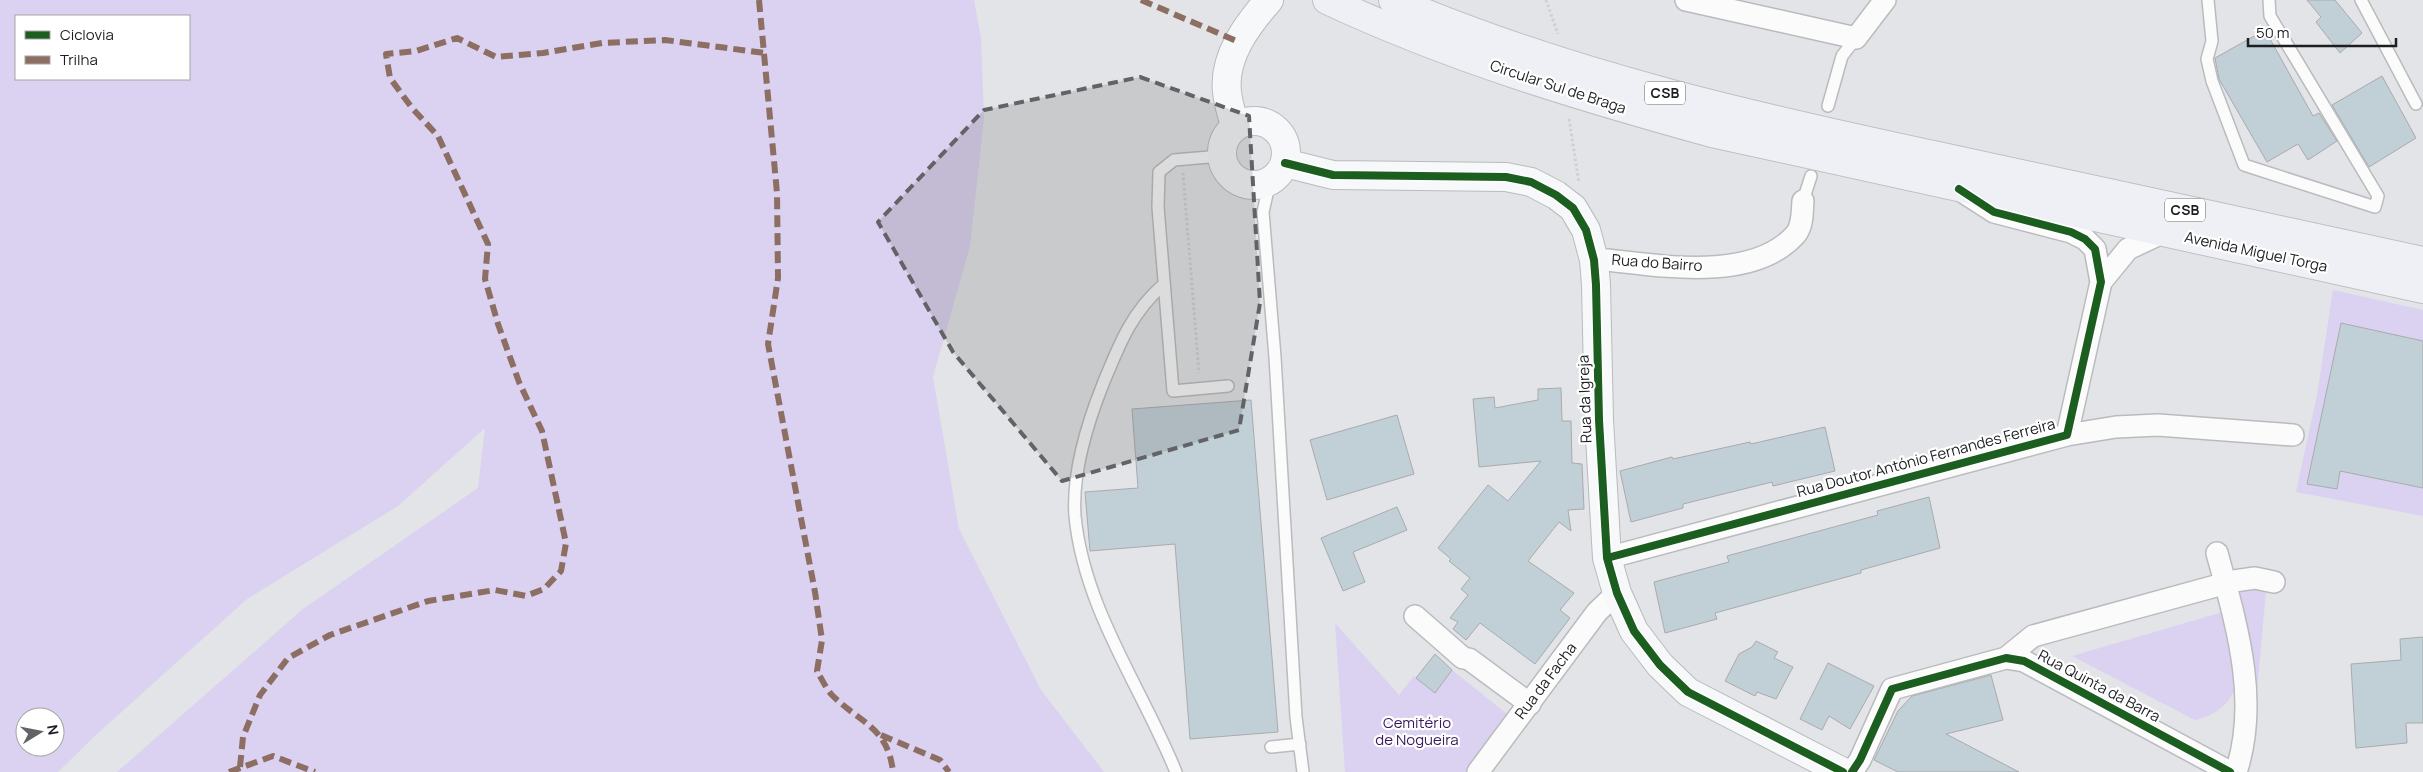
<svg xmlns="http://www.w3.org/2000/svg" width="2423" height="772" font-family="Manrope,sans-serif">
  <rect width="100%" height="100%" fill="#e2e4e7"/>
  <!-- green -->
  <path fill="#dbd1f1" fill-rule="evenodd" d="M0,0H974L981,39L984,119L970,246L933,377L959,529L1041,690L1104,772H117L303,609L478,488L485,428L398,506L247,599L97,734L58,772H0ZM189,16V79H16V16ZM25,717H55V747H25Z
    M2333,290L2423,310V516L2296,492L2317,395Z
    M2242,588L2266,591L2257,690L2251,646L2236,593Z
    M2223,612C2226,626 2239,673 2236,684C2232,704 2213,716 2195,720L2072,656Z
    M1335,623L1399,695L1414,676L1435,693L1452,670L1512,718L1470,772H1345Z"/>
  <!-- building -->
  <path fill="#c1cfd7" stroke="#a9abad" d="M2307,0H2335L2362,33L2340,53L2316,22L2321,17Z
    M2265,30L2313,116L2319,113L2337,141L2308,160L2298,144L2267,162L2219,79L2215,58Z
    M2382,76L2416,138L2369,167L2332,105Z
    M2341,323L2423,341V488L2340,471L2337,489L2307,484Z
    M1561,388L1562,421H1571L1572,463L1582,464L1584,509L1568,510L1571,531L1559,522L1528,561L1574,593L1560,610L1570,618L1535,664L1480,623L1466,640L1453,629L1458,622L1450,618L1468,595L1461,589L1470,578L1449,561L1451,559L1438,548L1488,485L1508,501L1541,461L1479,467L1473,399L1494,397L1495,408L1538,400V389Z
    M1251,400L1278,732L1190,739L1175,544L1090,551L1085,492L1138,488L1132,409Z
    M1397,415L1414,474L1327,500L1310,440Z
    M1825,427L1835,471L1773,486L1772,482L1683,504V508L1631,522L1620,471L1672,457L1673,459L1750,442L1751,444Z
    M1929,497L1940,548L1861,570V573L1715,613L1717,619L1665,633L1654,582L1729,562L1727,556L1878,515L1877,511Z
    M1397,507L1407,530L1353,552L1365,582L1343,591L1321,538Z
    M2423,637V723H2406L2407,743L2356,748L2351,664L2401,660L2400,639Z
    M1756,641L1778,652L1774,658L1793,667L1776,699L1757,692L1755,696L1725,681L1739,654L1752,647Z
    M1435,654L1452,670L1435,693L1416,678Z
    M1828,663L1874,686L1850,729L1829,716L1822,730L1800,719Z
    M1991,675L2003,720L1946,734L2019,772H1898L1874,760L1898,711L1912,696Z"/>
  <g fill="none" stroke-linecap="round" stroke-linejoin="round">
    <defs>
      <path id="lane" d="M2208,0L2212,41L2207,59L2212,81L2244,165L2375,207L2378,196L2270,16L2269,0
        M2361,0L2416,104
        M1828,106L1842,56L1856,38
        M1221,156L1174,160L1159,172L1158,207L1173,391L1228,386
        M1270,181L1263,212L1275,357L1296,717L1303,772
        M1803,201L1811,176
        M1163,285C1131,313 1119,345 1103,384C1087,424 1072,473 1075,516C1084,609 1142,688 1176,772
        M1271,747L1300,744"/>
      <path id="street" d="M1686,0L1856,38L1885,0
        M1594,260H1607C1662,266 1754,282 1796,234C1803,225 1802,212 1803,201
        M2101,282L2128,249L2164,232
        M2067,435L2116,427L2158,425L2293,435
        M2217,553C2236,623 2260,700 2236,772
        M1607,558L2067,435L2101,282L2095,249L2085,239L2071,232L1994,212L1963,192
        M1415,616L1463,658L1469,659L1530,704
        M2006,658L2033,636L2234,581L2255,578L2274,582
        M1478,772L1597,612L1617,593
        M1852,772L1860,760L1892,689L2006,658L2024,661L2230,772"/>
      <path id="secondary" d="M1222 153a32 32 0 1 1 64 0a32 32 0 1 1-64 0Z
        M1235,126C1232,115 1228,103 1227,92C1223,57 1247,25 1269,0
        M1285,163L1333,175L1506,177L1531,182L1556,195L1573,208L1586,230L1594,260L1596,285L1599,420L1607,558L1617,593L1634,631L1660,665L1688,692L1843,772"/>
      <path id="highway" d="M1327,0C1451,58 1581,97 1712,133L2423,289
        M1393,0C1571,76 1759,118 1947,158C2106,192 2264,227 2423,261"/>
    </defs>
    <!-- lane casing -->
    <use href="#lane" stroke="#b9bbbd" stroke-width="14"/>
    <!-- street casing -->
    <use href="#street" stroke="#b9bbbd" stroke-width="24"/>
    <!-- secondary casing -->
    <use href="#secondary" stroke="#b9bbbd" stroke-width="30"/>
    <!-- highway casing -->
    <use href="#highway" stroke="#bfc0c1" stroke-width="30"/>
    <!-- path -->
    <path stroke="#cfd0d2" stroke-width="3" stroke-dasharray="2.5 2.5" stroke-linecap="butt" d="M1546,0L1558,34
      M1569,119L1579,183
      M1183,173L1199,373"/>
    <!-- lane -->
    <use href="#lane" stroke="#fbfbfb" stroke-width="11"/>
    <!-- street -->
    <use href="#street" stroke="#fbfbfb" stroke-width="21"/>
    <!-- secondary -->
    <use href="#secondary" stroke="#f7f8fa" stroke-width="28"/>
    <!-- highway -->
    <use href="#highway" stroke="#eff0f5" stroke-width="28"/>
    <!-- quiet -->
    <path stroke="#8d6e63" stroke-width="6" stroke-dasharray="12 6" stroke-linecap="butt" d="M759,0L777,193L778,278L768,344L815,592L822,640L817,671C821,678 826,688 831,694C859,723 888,726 893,772
      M1141,0L1239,42
      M881,735L940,760L949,772
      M240,767L243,737L260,695L288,658L330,635L428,601L495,590L526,596L544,589L561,571L566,543L542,431L519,382L498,324L485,279L488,244L438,136L412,108L390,78L386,54L416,51L457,38L496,57L543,53L602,43L665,40L765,53
      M229,772L273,756L315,772"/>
    <defs>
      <path id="cycleway" d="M1285,163L1333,175L1506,177L1531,182L1556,195L1573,208L1586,230L1594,260L1596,285L1599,420L1607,558L1617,593L1634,631L1660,665L1688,692L1843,772
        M1607,558L2067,435L2101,282L2095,249L2085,239L2071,232L1994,212L1959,189
        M1852,772L1860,760L1892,689L2006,658L2024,661L2230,772"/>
    </defs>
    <!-- cycleway casing -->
    <use href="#cycleway" stroke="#fff" stroke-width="11"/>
    <!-- cycleway -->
    <use href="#cycleway" stroke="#1b5e20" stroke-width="8"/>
  </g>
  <!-- marked area -->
  <path fill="#626366" fill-opacity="0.2" stroke="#626366" stroke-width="4" stroke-dasharray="10 6" stroke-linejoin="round" d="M1140,77L1249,116L1260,303L1239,430L1062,481L953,352L878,222L984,110Z"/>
  <g text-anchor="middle" stroke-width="4.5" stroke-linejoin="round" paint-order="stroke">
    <!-- shield labels -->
    <g fill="#fff" stroke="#616264" stroke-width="1">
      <rect x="1645" y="81.5" width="40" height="23" rx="4"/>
      <rect x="2165" y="198.5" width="40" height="23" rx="4"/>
    </g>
    <g font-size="14" font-weight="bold" fill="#1d1e21">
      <text x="1665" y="98">CSB</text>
      <text x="2185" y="215">CSB</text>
    </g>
    <!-- street labels -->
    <g font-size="15" fill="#1d1e21" stroke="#fff">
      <text transform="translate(1558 87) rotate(18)" y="5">Circular Sul de Braga</text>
      <text transform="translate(2256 252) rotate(12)" y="5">Avenida Miguel Torga</text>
      <text transform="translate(1657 263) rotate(4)" y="5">Rua do Bairro</text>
      <text transform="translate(1585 399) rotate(-92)" y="5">Rua da Igreja</text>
      <text transform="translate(1926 458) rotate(-15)" y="5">Rua Doutor António Fernandes Ferreira</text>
      <text transform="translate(1546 681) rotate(-53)" y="5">Rua da Facha</text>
      <text transform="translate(2099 686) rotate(28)" y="5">Rua Quinta da Barra</text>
    </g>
    <!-- park labels -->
    <g font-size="15" fill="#38195c" stroke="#fff">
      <text x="1417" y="728">Cemitério<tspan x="1417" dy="17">de Nogueira</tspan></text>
    </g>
  </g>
  <!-- legend -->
  <rect x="15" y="15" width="175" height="65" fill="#ffffff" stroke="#a5a5a6"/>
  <rect x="25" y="31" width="25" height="8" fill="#1b5e20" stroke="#a5a5a6"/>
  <text x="60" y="40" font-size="15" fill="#1d1e21">Ciclovia</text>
  <rect x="25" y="56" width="25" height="8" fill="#8d6e63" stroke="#a5a5a6"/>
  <text x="60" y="65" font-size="15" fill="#1d1e21">Trilha</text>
  <!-- north arrow -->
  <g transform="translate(40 732) rotate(80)"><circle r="24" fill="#ffffff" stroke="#a5a5a6"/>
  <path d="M0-4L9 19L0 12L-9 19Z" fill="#626366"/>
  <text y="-8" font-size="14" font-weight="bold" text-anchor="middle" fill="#1d1e21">N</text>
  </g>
  <!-- scale -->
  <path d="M2248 38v8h148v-8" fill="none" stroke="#1d1e21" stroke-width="2.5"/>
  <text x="2256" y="38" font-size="15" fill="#1d1e21" stroke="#ffffff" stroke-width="4" paint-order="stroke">50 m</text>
</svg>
